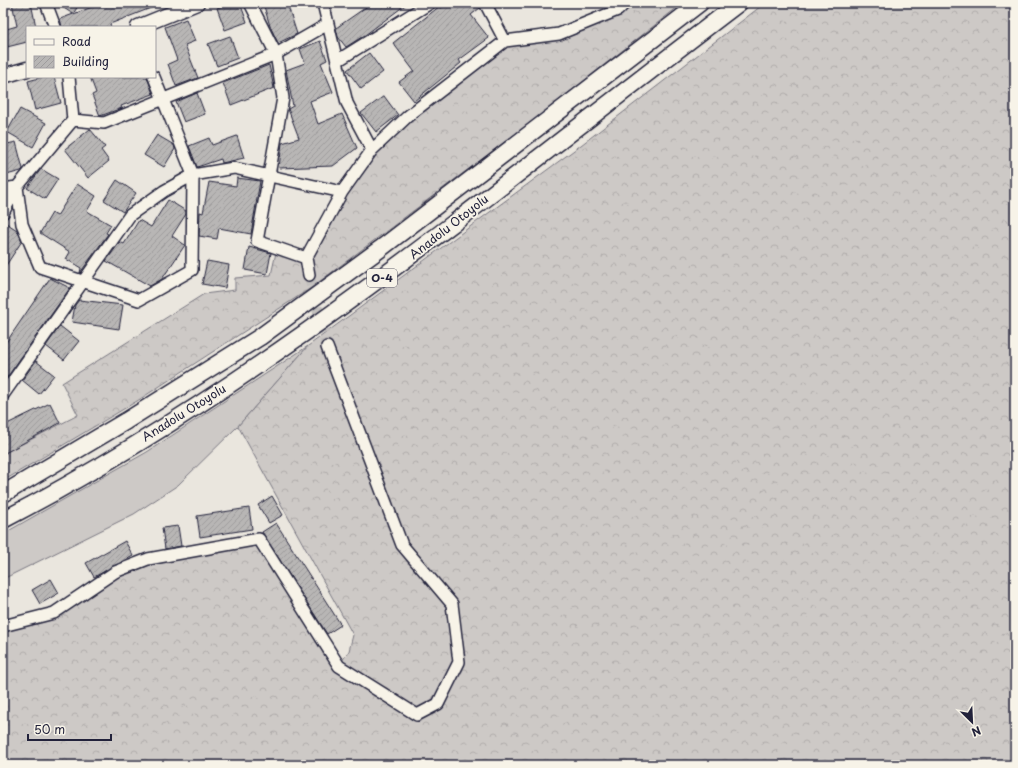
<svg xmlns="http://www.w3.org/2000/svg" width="1018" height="768" font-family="'Playpen Sans',sans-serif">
  <defs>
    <pattern id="forest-crowns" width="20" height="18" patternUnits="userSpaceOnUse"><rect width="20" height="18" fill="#cdc9c6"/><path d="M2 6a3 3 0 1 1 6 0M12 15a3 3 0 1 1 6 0" fill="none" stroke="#b0acab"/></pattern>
    <pattern id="building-hatch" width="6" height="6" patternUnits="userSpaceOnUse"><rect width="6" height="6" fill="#b8b6b5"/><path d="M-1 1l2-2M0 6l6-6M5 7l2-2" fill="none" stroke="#9e9c9d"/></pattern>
  </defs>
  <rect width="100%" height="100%" fill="#eae6de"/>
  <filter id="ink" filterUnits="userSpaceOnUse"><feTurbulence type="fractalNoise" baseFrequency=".025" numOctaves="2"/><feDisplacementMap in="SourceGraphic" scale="8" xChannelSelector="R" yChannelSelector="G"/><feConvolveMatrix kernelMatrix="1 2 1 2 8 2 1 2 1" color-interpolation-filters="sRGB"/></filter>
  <g filter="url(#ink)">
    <!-- grass -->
    <path fill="#cdc9c6" stroke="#787680" d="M308,346L238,426L178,485L134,514L3,579V534L147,452Z"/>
    <!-- forest -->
    <path fill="url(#forest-crowns)" stroke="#787680" d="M625,3H683L539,116L311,288L137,401L3,481V454L78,415L62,383L204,294L235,290V278L271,275L277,248L306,258L372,150L505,41L560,34Z
      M765,3H1015V765H3V626L54,613L115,572L259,539L339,665L349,651L353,635L238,426L308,346L581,145Z"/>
    <!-- building -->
    <path fill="url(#building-hatch)" stroke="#22223b" d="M12,3H31L36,27H27V42L3,48V30L17,26Z
      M56,3H80L73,14Z
      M103,3H161V4L110,24L111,27H62L60,19Z
      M230,3H240L247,22L225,30L217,8Z
      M263,3H287L297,34L278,43L270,26Z
      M372,3H408L365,35L346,47L338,37L336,28Z
      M448,3H476L480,8L471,15L489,38L459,60L461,63L414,101L399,82L414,71L393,43L440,6L441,8Z
      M186,19L195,41L185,45L198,78L176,86L168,64L177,60L165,27Z
      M230,36L238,58L217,66L208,44Z
      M320,41L327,60L321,63L333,92L310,101L318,124L342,114L357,148L333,166L279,168L282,143L299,138L288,109L293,106L286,70L305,63L300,49Z
      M369,53L383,72L361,89L347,70Z
      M269,65L274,88L231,105L223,83Z
      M43,77H54L61,103L35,110L28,81Z
      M90,77H147L153,94L121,106L122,108L100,116L92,95L96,93Z
      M197,93L205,114L184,122L176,102Z
      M384,96L398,115L376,132L361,113Z
      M20,109L46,123L33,147L7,132Z
      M90,129L105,147L101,150L109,161L88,178L65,149Z
      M157,135L174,145L175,149L164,167L144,155Z
      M237,136L244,158L222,163L221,159L197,167L189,146L209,138L212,145Z
      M16,142L23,169L21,171L3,176V145Z
      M41,169L58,179L45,199L27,188Z
      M237,178L260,181L251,234L219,228L217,239L199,236L200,212L203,213L209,182L236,186Z
      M117,180L136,193L123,212L104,200Z
      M77,184L96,196L87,211L111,225L106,233L108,234L80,273L81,268L66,259L70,252L40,233L52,213L57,216Z
      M168,200L186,211V214L172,236L185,245L162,279L150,286L106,261L120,242L124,244L139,220L151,227Z
      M3,221L17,230L22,241L3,270Z
      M249,247L271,253L267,274L245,270Z
      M207,261L229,265L225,288L202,284Z
      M50,278L70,288L3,383V347Z
      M79,300L123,305L119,329L72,322L75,305Z
      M60,326L79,341L64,360L46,346Z
      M36,361L54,375L39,394L22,380Z
      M50,403L60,423L3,454V426Z
      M272,496L283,515L269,523L258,505Z
      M249,508L252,529L200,537L197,516Z
      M276,523L341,625L327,634L262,532Z
      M178,526L181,546L165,549L162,528Z
      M125,541L133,556L94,577L86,563Z
      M51,579L59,593L40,604L32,590Z"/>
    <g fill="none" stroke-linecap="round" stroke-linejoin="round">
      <!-- minor-tunnel -->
      <path stroke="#c2bfbd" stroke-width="11" stroke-dasharray="11 5.5" stroke-linecap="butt" d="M309,275L327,347"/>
      <defs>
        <path id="minor" d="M46,3L55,27
          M250,3L276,54L283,98L257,241L306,258
          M323,3L347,103L372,150
          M505,41L559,34L618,10L625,3
          M337,61L430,3
          M73,120L104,123L276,54L328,24
          M3,189L17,187L22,224L40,267L139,300L192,270L193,175L154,77
          M3,213L17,187L73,120L69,77
          M309,275L306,258L342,192L372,150L408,116L505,41L485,3
          M3,395L130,215L164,191L193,175L234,168L342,192
          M3,626L54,613L115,572L148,559L259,539L339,666L417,715L438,704L459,662L452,604L402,545L327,347"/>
        <path id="major" d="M138,27L197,3
          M3,76L27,69"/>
        <path id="highway" d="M3,494L126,421L260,337L380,249L700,3
          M3,520C271,380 499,185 739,3"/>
      </defs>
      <!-- minor casing -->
      <use href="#minor" stroke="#22223b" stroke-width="14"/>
      <!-- major casing -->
      <use href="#major" stroke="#22223b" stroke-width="17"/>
      <!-- highway casing -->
      <use href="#highway" stroke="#22223b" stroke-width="19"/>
      <!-- minor -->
      <use href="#minor" stroke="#f7f3e8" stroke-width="11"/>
      <!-- major -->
      <use href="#major" stroke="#f7f3e8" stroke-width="14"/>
      <!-- highway -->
      <use href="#highway" stroke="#f7f3e8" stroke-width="16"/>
    </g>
  </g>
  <g text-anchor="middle" stroke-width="3.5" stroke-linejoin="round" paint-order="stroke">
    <!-- shield labels -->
    <rect fill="#f7f3e8" stroke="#62616f" stroke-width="1" x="367" y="269" width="30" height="18" rx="3"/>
    <g font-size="11" font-weight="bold" fill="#22223b">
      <text x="382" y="282">O-4</text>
    </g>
    <!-- street labels -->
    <g font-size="12" fill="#22223b" stroke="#f7f3e8">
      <text transform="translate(449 227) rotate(-38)" y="4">Anadolu Otoyolu</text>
      <text transform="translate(184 413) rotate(-32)" y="4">Anadolu Otoyolu</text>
    </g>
  </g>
  <!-- margin -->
  <rect width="1018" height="768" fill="none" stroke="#f7f3e8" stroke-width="16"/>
  <rect x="8" y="8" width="1002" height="752" fill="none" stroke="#22223b" stroke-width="1.5" filter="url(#ink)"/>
  <!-- legend -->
  <rect x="26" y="26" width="130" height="52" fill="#f7f3e8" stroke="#a29fa3"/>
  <rect x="34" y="39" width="20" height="6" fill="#f7f3e8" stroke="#a29fa3"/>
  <text x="62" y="46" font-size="12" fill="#22223b">Road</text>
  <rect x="34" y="56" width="20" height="12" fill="url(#building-hatch)" stroke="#a29fa3"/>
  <text x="62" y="66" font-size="12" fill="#22223b">Building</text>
  <!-- north arrow -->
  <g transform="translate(972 722) rotate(156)" stroke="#f7f3e8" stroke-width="3" paint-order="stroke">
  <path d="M0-3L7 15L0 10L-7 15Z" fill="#22223b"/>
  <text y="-6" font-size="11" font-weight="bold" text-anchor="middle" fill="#22223b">N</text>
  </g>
  <!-- scale -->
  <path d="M28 734v6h83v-6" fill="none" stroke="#22223b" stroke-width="2"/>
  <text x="34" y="734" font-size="12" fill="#22223b" stroke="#f7f3e8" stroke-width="3" paint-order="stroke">50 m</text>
</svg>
